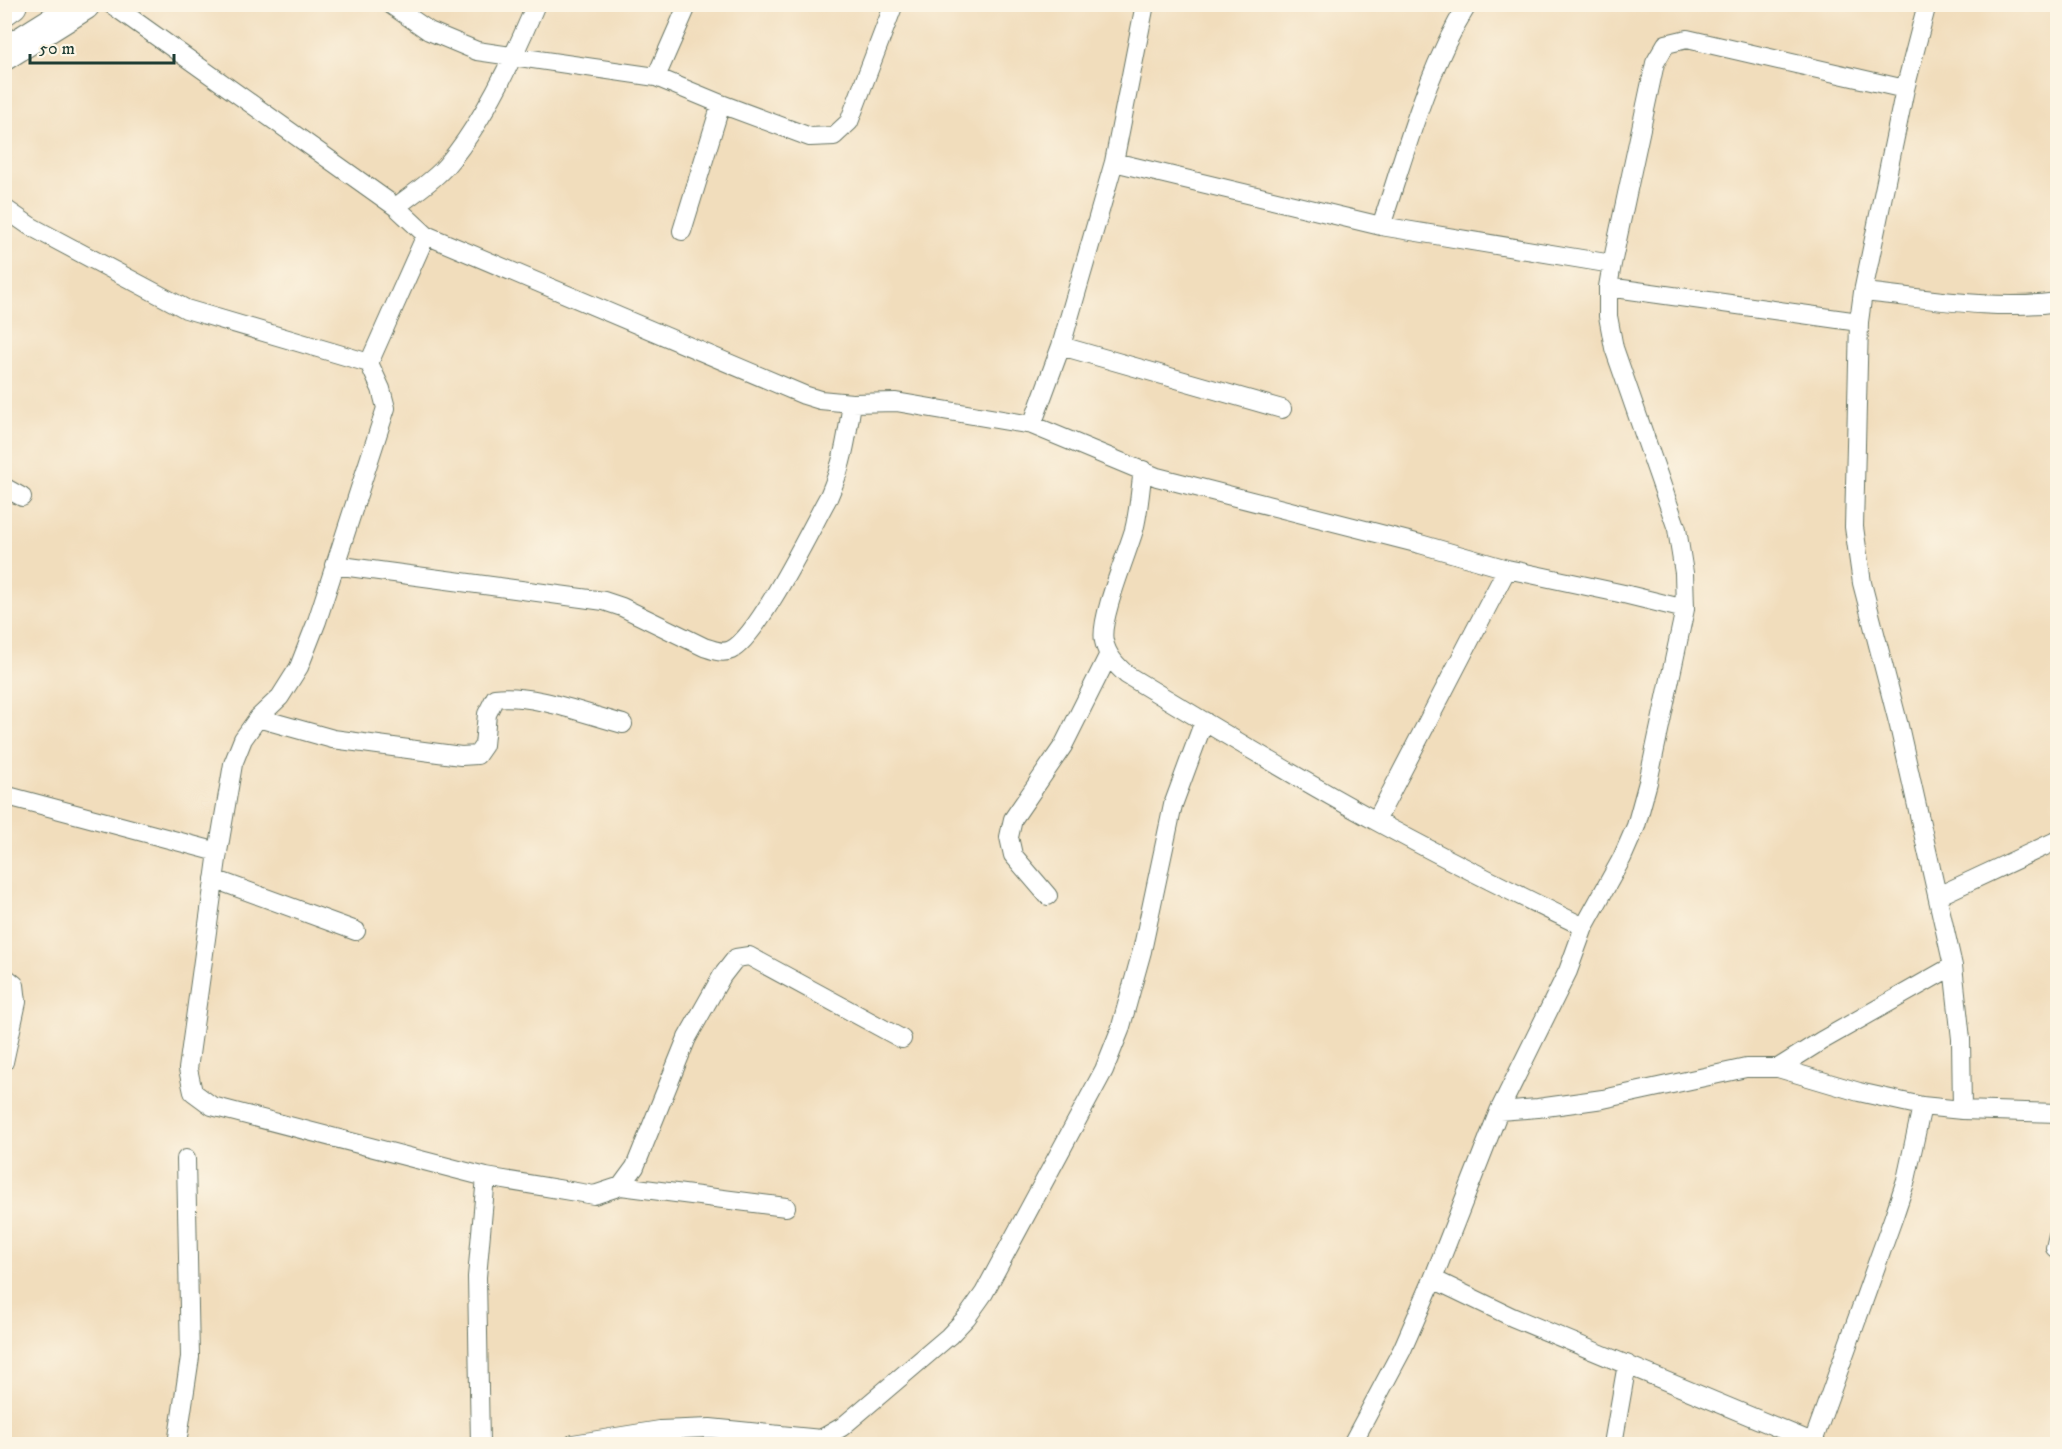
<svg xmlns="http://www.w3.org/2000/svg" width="2062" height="1449" font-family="'IM FELL DW Pica',serif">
  <rect width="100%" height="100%" fill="#fcf5e5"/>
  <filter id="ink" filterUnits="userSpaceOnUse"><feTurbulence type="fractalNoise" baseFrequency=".0167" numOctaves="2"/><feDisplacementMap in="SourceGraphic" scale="12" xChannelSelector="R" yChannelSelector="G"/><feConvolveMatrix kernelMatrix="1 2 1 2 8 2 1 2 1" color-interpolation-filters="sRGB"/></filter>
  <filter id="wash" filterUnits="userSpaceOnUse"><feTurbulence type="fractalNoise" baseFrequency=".008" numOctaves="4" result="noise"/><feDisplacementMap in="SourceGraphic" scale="24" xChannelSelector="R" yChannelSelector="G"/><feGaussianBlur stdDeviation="1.35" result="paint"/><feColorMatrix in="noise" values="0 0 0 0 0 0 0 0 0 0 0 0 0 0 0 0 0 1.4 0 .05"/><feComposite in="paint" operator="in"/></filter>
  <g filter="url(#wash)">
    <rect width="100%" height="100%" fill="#f1ddbc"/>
  </g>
  <g filter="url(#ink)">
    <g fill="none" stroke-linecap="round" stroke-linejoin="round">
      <defs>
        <path id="minor" d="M111,4L396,207L426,235L804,395L820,400L852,403L896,402L1032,425L1157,477L1420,544L1507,569L1624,594L1685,609
          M390,4L429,31L477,51L656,77L721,104L810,137L834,136L849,122L894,4
          M1927,4L1905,89L1863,292L1859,322L1854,527L1862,583L1899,726L1953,966L1961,1039L1962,1110
          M656,77L688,4
          M1114,162L1381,226L1612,264
          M396,207C412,194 432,182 446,166C483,123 514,57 536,4
          M4,208L30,226L186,309L369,363
          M1381,226C1406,152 1426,71 1468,4
          M682,231L721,104
          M426,235L369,363L381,389L386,408L317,621L299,667L280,697L258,718L243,739L233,764L218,852L188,1069L193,1092L212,1106L486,1177L594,1195L621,1186L635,1167L687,1038L722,976L736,958L749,956L902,1039
          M1608,287L1859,322
          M1863,292C1925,298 1996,311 2058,302
          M1061,346L1282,409
          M1032,425L1061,346L1114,162L1145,4
          M1143,470C1140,490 1139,511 1134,530C1127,554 1099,620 1104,641C1107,656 1117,666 1127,675C1210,725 1291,775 1376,821C1444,858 1514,893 1584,927
          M4,487L22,497
          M334,565L604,601L622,607L704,647C713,650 722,654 731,650C759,636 811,528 829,496C843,464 847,437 852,403
          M258,718L333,739L461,756L477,755L484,745L487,714L495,698C532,693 585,714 623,724
          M4,795L218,852
          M1376,821L1507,569
          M214,879L356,931
          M1048,896L1013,855L1009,837L1013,819L1063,746L1109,654
          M1938,896L2058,840
          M4,976L15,985L17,1002L4,1062
          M1778,1068L1821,1041L1953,966
          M1499,1111L1538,1108L1603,1099L1746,1068H1778L1859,1092L1922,1106L1962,1110L2058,1113
          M621,1186L786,1207
          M2055,1248L2058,1235
          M1433,1279L1512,1317L1817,1444
          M1813,1442L1894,1216L1906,1180L1922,1106
          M177,1444L190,1357L186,1159
          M480,1444L477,1277L486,1177
          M573,1444L660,1430L710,1428L821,1439L842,1427L949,1336L967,1317L984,1293L1104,1070L1120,1030L1142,951L1173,805L1204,721
          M1352,1444L1402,1350L1433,1279L1499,1111L1568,971L1584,927L1622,858L1636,826L1648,782L1685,609L1684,573L1677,529L1614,348L1608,316V287L1612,264L1655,63L1666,44L1687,39L1905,89
          M1613,1444L1627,1364"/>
        <path id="trunk" d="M4,9L11,4
          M4,54L84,4"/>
      </defs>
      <!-- minor casing -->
      <use href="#minor" stroke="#687564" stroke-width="20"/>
      <!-- trunk casing -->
      <use href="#trunk" stroke="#687564" stroke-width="34"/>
      <!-- minor -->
      <use href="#minor" stroke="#fff" stroke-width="18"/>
      <!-- trunk -->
      <use href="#trunk" stroke="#fff" stroke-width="32"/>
    </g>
  </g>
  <!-- margin -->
  <rect width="2062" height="1449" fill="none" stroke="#fcf5e5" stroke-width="24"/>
  <!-- scale -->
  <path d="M30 54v9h144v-9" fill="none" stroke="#1f3d34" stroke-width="3"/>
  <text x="39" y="54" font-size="18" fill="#1f3d34" stroke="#fcf5e5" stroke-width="4.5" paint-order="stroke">50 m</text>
</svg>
